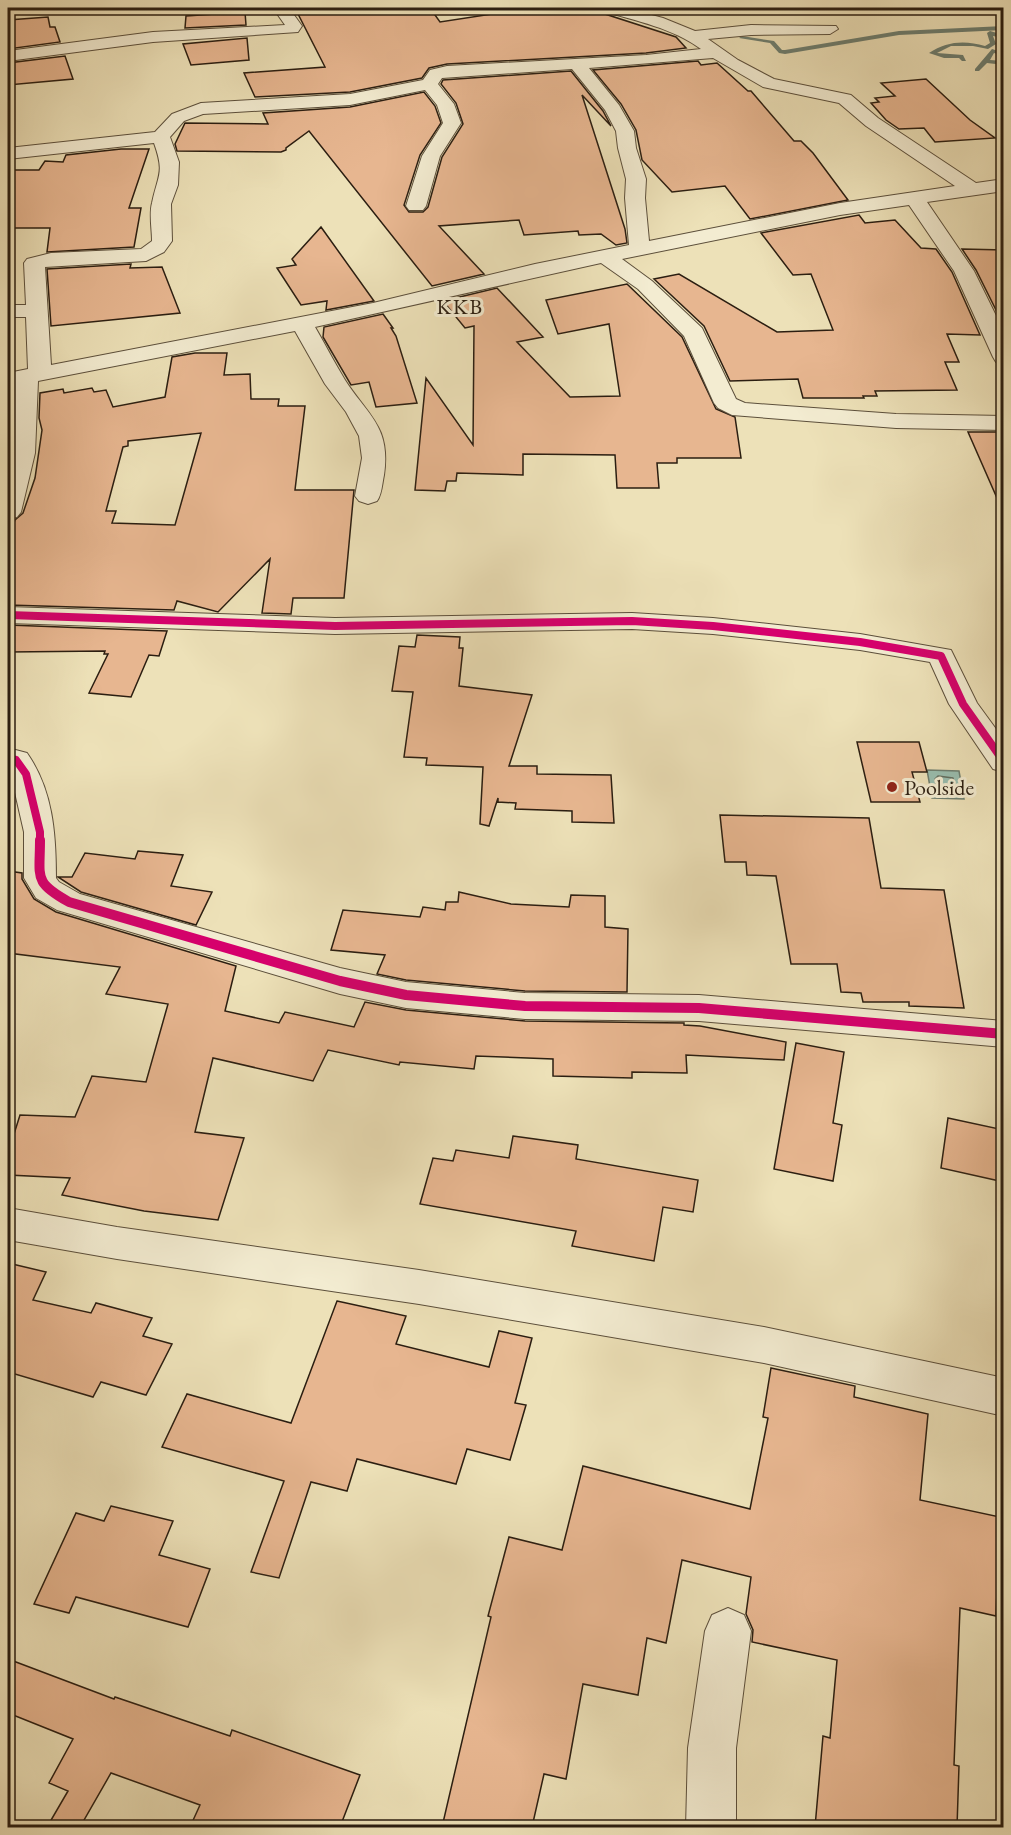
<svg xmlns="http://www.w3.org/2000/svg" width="1011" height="1835" font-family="'EB Garamond',serif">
  <rect width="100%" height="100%" fill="#ede1b8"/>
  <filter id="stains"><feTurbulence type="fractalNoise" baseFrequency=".00333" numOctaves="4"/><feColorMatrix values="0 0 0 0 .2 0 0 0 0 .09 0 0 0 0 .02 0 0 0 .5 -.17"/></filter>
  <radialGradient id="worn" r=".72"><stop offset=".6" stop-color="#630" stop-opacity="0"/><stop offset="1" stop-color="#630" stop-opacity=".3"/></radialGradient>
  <!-- water -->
  <path fill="#99beb0" stroke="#6d7e70" stroke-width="1.5" d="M927,770L959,771L964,799L932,798Z"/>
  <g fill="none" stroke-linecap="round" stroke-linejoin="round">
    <!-- shore -->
    <path stroke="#626e60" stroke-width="1.5" d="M938,776L953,778L955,792H937L935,779Z"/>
    <!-- stream -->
    <path fill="#6d7e70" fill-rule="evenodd" d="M739,8H745L756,11L818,8L755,15Z
      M1004,26V30L899,35L785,54L779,53L770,43L739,38L742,36L774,41L782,50H785L899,31Z
      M990,31L1004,35V38L993,36L996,44L988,49L973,46H951L937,53L963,55L966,61H962L959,58H944L929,53C947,41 965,40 985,46L990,43L987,33Z
      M992,49L1004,53V56L994,53L990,60L1004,61V65L987,63L979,71H975V69Z"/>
  </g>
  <!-- building -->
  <path fill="#e7b690" stroke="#2b1e11" stroke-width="1.5" fill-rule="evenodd" d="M295,8H430L440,22L511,11L599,8L602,13L676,37L686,48L646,53L447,64L429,68L422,78L350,92L255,97L244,73L325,67Z
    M245,12L246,25L185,28L186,16Z
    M48,17L50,27H55L60,42L8,49V20Z
    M247,38L249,60L191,65L183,44Z
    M65,56L73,79L8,85V63Z
    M698,61L701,65L717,63L748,91H751L794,141H801L813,153L848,200L750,219L725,186L672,192L642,160L636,130L621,104L593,70Z
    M571,71L603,111L611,126L582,95L625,229L627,243L616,245L601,234L579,235L578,231L524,235L519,220L439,226L484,274L432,286L309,131L286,148V150L281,152L177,151L175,144L185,123L268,124L263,113L350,107L424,92L435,106L441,123L420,155L404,205L409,212H423L428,207L442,157L463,124L456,103L441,84L443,80Z
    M926,79L970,120L995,138L935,142L924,128L899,129L886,120L871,103L879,102L875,98L895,96L881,83Z
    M121,149H149L129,208H141L134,247L47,252L50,228H8V170H39L45,161L63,162L66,155Z
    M859,215L865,223L895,220L921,248L936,249L952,272L980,335L947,334L959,362H945L957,390L875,391L877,396H863L864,398H803L798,379L730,381L704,326L654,279L679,274L777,332L833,330L811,274L793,275L761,233Z
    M321,227L374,301L326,310L327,301L301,305L277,268L296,265L292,259Z
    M962,249L1004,250V326L976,270Z
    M131,264L130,268L162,267L180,313L51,326L47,269Z
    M627,284L682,337L716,409L735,417L741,458H677V463H657L659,488H617L615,455L523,454V475L457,473L456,481H447L445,491L415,490L426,378L473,445L474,326L465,328L443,301L497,288L543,337L517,342L570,397L620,396L609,324L558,334L546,300Z
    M383,314L393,328H391L396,336L417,403L376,407L369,382L351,385L323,337L324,327Z
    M195,353H227L224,375L250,374L251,399H279L278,406H305L295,490H354L344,598H293L291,614L262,613L270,559L218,612L177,601L174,610L8,605V539L15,520L23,513L35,478L42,430L39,418L40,393L63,389L64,393L92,388L94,392L106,390L113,407L165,397L172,357ZM201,433L175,525L112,523L116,511H106L123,447L128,446V441Z
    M968,432H1004V514Z
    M8,625L167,631L159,656L149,655L131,697L89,693L108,654H104L105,651L8,652Z
    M417,635L460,637L459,648H463L459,686L532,695L509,766H537V774L611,775L614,823L572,822V811L515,809L516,803L498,802V798L489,826L480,824L483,767L426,765L427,758L404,757L413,692L392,691L399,646L415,647Z
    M857,742H919L927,772H912L920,802H871Z
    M720,815L869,818L881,888L944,890L964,1008L909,1006V1002H863L861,993L841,992L837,964H791L776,876L747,875L746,862H725Z
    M138,851L183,855L171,886L212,892L196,925L81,892L58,877H72L85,853L135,859Z
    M8,871L22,873V879L34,899L56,912L236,966L225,1011L279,1023L285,1012L354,1027L365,1002L406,1010L525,1021L684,1023V1025L700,1026L786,1042L784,1060L686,1055L687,1073L632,1072V1078L553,1076V1059L476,1056L474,1069L400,1062L399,1065L328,1050L313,1081L213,1058L195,1132L244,1138L218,1220L144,1211L62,1195L70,1178L8,1175V1153L20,1115L75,1117L92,1076L146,1082L168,1004L106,994L120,967L8,953Z
    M459,892L511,904L569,907L571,895L605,896V927L628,929L627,992L525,991L406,980L377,974L385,955L331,950L343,910L420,917L423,907L445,910L446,902H458Z
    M796,1043L844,1052L833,1123L842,1125L833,1181L774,1169Z
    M948,1118L1004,1130V1182L941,1168Z
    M513,1136L578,1145L576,1159L698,1180L693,1212L663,1207L654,1261L572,1246L576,1231L420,1204L433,1158L453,1161L456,1150L509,1158Z
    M8,1263L46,1272L33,1300L91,1313L96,1303L152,1318L143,1336L172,1344L146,1395L101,1382L93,1397L8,1372Z
    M337,1301L406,1316L396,1344L489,1367L499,1331L532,1338L515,1403L526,1405L510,1460L467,1449L456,1484L357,1459L347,1491L311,1482L279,1578L251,1572L284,1481L162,1447L187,1394L291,1423Z
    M771,1368L855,1386L854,1397L928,1414L920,1500L1000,1517L996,1616L960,1608L954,1765L959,1766L957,1827H815L823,1736L830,1738L837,1660L752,1642L753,1630L746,1614L751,1577L682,1560L666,1643L647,1638L638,1695L583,1684L566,1779L544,1774L532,1827H442L491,1617L488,1616L509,1537L562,1550L583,1466L750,1509L768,1418L763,1417Z
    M111,1506L173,1521L159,1555L210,1569L188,1627L76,1597L69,1613L34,1604L76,1513L104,1521Z
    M8,1659L114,1699L115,1697L230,1736L232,1730L360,1775L340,1827H190L200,1805L111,1773L80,1827H47L68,1791L49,1783L73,1739L8,1713Z"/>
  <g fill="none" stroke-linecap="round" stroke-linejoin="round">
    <defs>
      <path id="minor" d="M273,8H289L302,26L298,32L153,42L8,61V51L153,32L285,25Z
        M601,8H625L663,18L695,31L751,25L836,26L838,29L830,34L751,35L708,39L738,60L774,79L851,95L878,118L976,183L1004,179V191L927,202L974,271L1004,332V364L996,362L993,357L954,271L909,205L840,215L622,259L652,281L702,328L736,399L745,403L896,414L1004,416V430L896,428L732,415L718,408L714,403L684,336L638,289L601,263L315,327C325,344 334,362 345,380C368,416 391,426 384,475C382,484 382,494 377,501L368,504L359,501L355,496L362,458L359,436L346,412L325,384L295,331L38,381L35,453L21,512L17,517L8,519V466L11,453L15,385L8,387V373L28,369L26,317H8V305H26L24,263L27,259L51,253L141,249L152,241C152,229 149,214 152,203C158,174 165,174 154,143L8,159V148L155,132L172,114L201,103L350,94L423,80L430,70L447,66L646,55L701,49C672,28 637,21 603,11ZM713,58L763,87L839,103L866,126L955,186L840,203L649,241L645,198L646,179L636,148L634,131L619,105L589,68ZM572,69L605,110L616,131L618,148L626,179L625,198L629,245L535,264L373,303L51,365L45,267L146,261L164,252L172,241L171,204L178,185L179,162L170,137L184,121L203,114L350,105L425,90L437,105L443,123L422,156L406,206L409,210H423L426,206L440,156L461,123L454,104L438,84L442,78Z
        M8,607L335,618L632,613L713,618L860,634L951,650L977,703L1004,740V772L993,769L949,704L930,662L860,650L713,634L632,629L335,634L8,623Z
        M8,748L27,753C53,790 56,834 56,878L59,882L80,894L340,968L406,982L525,993L699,995L1004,1021V1047L699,1021L525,1019L406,1008L340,994L57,910L36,898L24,878V832L11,775L8,770Z
        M8,1208L117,1227L419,1270L764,1327L1004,1378V1416L764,1363L419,1304L117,1259L8,1240Z
        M728,1608L744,1615L751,1631L736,1748V1828H686L688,1748L705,1631L712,1615Z"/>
    </defs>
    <!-- minor casing -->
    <use href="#minor" stroke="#5c4f3b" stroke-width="2"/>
    <!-- minor -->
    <use href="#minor" fill="#f3ecd1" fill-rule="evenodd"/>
    <defs>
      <path id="cycleway-far1" d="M8,615L335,626L632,621L713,626L860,642L941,656L963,704L1004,762
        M8,758L16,760L26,774L40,832V841"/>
      <path id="cycleway" d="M40,840C40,878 33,882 69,902L340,981L406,995L525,1006L699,1008L1004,1034"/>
    </defs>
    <!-- cycleway-far1 casing -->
    <use href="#cycleway-far1" stroke="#f3ecd1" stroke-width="10"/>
    <!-- cycleway casing -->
    <use href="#cycleway" stroke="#f3ecd1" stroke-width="14"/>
    <!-- cycleway-far1 -->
    <use href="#cycleway-far1" stroke="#d6006c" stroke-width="8"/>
    <!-- cycleway -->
    <use href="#cycleway" stroke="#d6006c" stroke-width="10"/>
  </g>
  <!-- markers -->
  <circle fill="#8f2418" stroke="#f3ecd1" stroke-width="2" cx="892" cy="787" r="6"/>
  <g text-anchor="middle" stroke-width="6" stroke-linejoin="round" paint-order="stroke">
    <!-- far-quarter labels -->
    <g font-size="22" letter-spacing="1.5" fill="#2b1e11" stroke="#f3ecd1">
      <text x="460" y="314">KKB</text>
    </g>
    <!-- poi labels -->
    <g font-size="22" fill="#2b1e11" stroke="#f3ecd1" text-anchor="start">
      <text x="904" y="795">Poolside</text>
    </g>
  </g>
  <!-- margin -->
  <rect width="1011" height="1835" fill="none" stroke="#ede1b8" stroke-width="30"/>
  <rect x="9" y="9" width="993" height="1817" fill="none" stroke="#2b1e11" stroke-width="3"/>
  <rect x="15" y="15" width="981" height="1805" fill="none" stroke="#2b1e11" stroke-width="1.5"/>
  <rect width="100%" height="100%" filter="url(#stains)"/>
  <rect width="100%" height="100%" fill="url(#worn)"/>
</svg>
